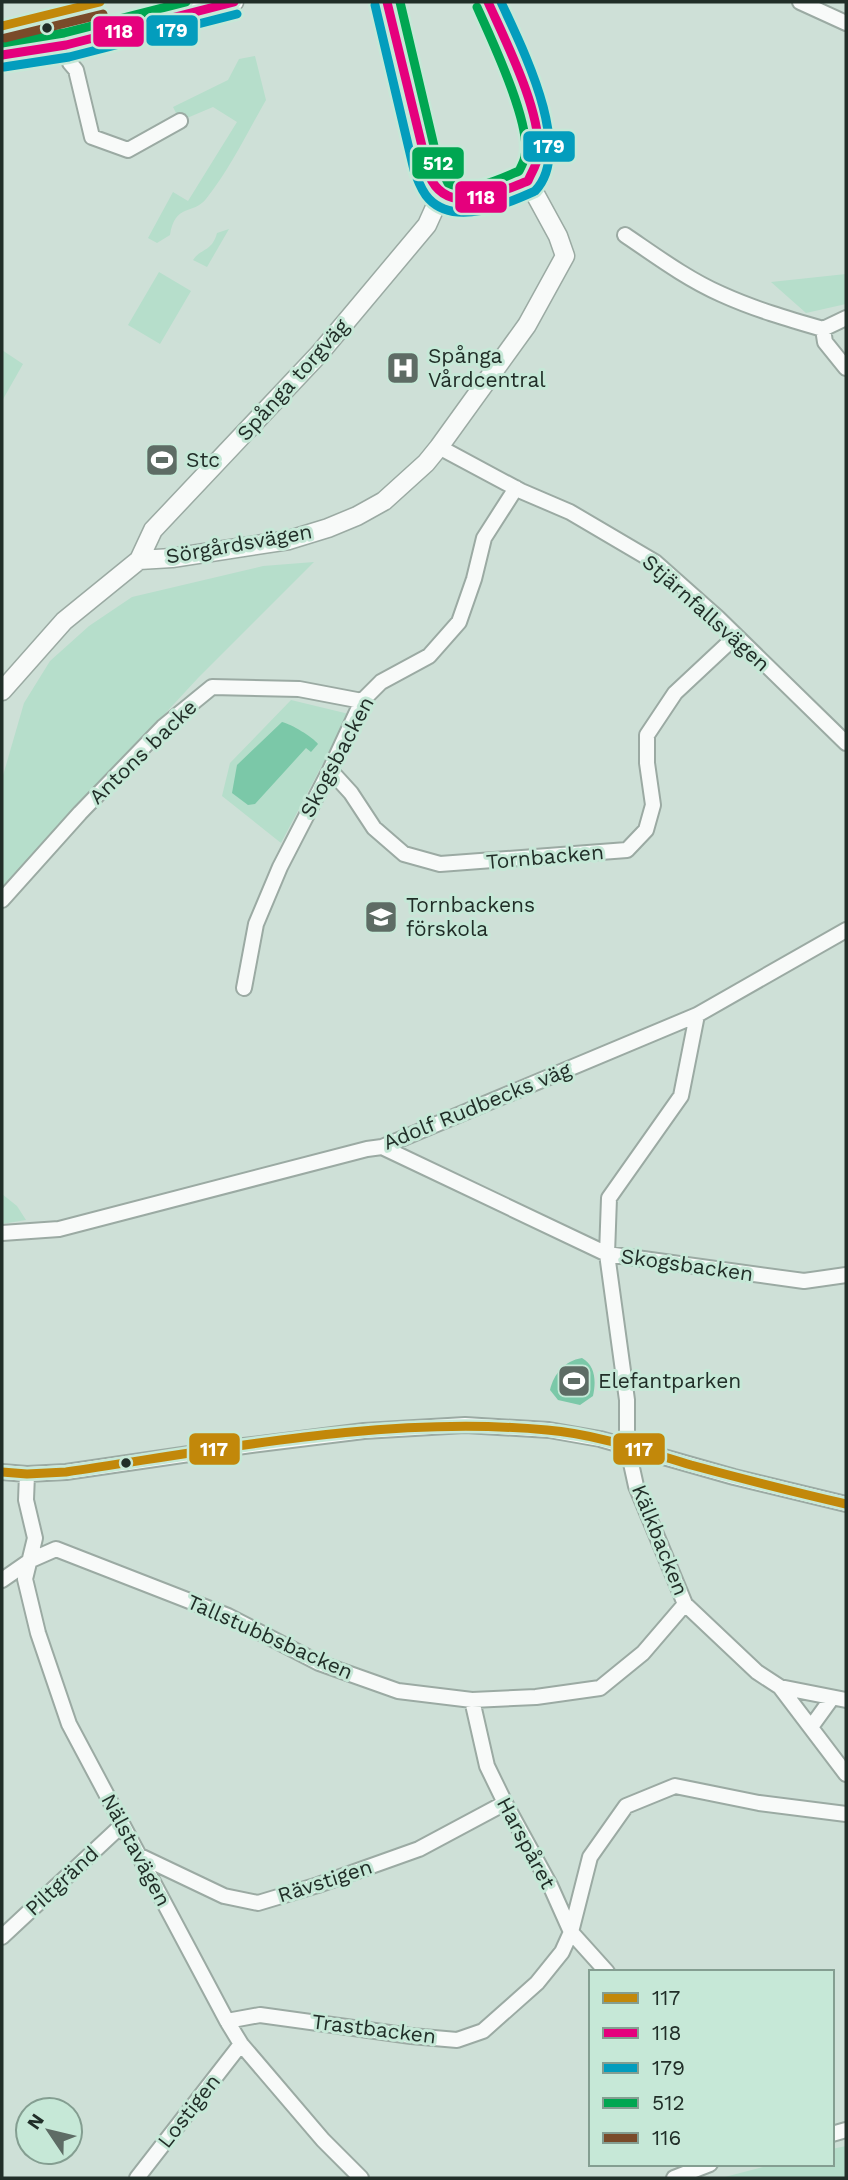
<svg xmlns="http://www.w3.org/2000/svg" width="848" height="2180" font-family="'Work Sans',sans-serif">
  <rect width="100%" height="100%" fill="#cee0d7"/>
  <!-- green -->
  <path fill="#b6decb" d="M255,56L266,100C247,133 230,169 206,199C193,215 175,203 170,235L157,243L148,238L173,192L188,201L237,122L213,107L180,121L173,107L228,80L239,59Z
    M229,229L207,267L193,260C201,248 212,252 217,233Z
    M159,272L191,291L160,344L128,325Z
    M846,274V304L806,313L771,282Z
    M2,350L23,364L2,401Z
    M314,562L198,678L2,890V779L24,703L50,661L89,626L132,597L263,566Z
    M291,700L349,714L281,843L222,796L230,763Z
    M2,1194L17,1206L26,1220L2,1224Z
    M846,2146V2178H721L775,2164H832V2149Z"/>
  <!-- water -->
  <path fill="#7bc8a8" d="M282,722C291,724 313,737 318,744L311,752L306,748L255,804L248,805L232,793L237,765Z
    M582,1358C596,1366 596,1382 593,1396L580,1405L558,1400L550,1390C554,1374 564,1361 582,1358Z"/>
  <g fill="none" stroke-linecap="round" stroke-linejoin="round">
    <defs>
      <path id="minor" d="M800,2L846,23
        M66,45L70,63L76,70L92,137L128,150L180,121
        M625,235C656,256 687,279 721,294C754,309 788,319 823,329L846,318
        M823,329L825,342L846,368
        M439,447L521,491L570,512L655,562L718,618L846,743
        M330,770L351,793L374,828L404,854L440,864L627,850L646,830L653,805L647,763V735L675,693L736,636
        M2,900L80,813L163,727L212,687L299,689L362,701
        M244,988L256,924L280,867L330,770L362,701L381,682L429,656L459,622L474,579L484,538L516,488
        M697,1015L681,1096L609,1198L607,1254L627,1400V1445L636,1486L685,1604L757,1672L780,1687L846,1774
        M382,1147L607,1254L804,1281L846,1275
        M2,1233L59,1229L367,1149L382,1147L697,1015L846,930
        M2,1472L27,1474L66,1472L244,1446L364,1431L465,1425L549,1430L600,1439L734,1477L846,1504
        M27,1474L26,1500L35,1538L25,1579L38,1633L69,1724L227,2021L241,2044L323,2140L361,2178
        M2,1580L31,1560L56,1549L228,1616L319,1663L398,1691L472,1700L536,1697L600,1688L643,1653L685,1604
        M780,1687L846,1700
        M472,1700L487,1766L505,1803L550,1885L571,1932L607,1972
        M811,1727L832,1698
        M140,1856L224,1896L258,1903L318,1885L419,1849L505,1803
        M2,1937L122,1825
        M227,2021L260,2015L411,2036L457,2040L483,2031L537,1983L562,1952L571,1932L590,1857L626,1806L675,1786L759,1803L846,1814
        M832,2134L846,2130
        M137,2178L241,2044
        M674,2178L710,2164"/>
      <path id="tertiary" d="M387,2L426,167C430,177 433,189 443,195C465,208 507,189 528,181C531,173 537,164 538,155C542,120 503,36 488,2
        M2,55L66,45L234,2
        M139,560L153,530L319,354L427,225L441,194
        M2,691L64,621L139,560L172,558L289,540L328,528L357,516L384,501L426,463L439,447L527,325L565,256L558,236L528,181"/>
    </defs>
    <!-- minor casing -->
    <use href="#minor" stroke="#9baaa3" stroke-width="18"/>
    <!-- tertiary casing -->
    <use href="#tertiary" stroke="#9baaa3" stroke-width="21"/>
    <!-- minor -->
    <use href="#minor" stroke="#f8faf9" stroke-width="14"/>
    <!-- tertiary -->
    <use href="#tertiary" stroke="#f8faf9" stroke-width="18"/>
    <defs>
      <path id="bus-1" d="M2,26L100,2
        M2,1472L27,1474L66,1472C222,1449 389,1415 547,1430C596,1434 644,1451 691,1465C743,1479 794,1492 846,1504"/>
      <path id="bus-2" d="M387,2L429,175C447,218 496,193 528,181C531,173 537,165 538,156C543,114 505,40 488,2
        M2,55L66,45L234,2"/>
      <path id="bus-3" d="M375,5L414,170C418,180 421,191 429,199C456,227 506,204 535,191C575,150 521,46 501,2
        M4,67L69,57L237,14"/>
      <path id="bus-4" d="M400,2L438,163L448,183C470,194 498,180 519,171C521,167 524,162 525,156C532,125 491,38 477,7
        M2,43L64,33L186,2"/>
      <path id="bus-5" d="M5,38L103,14"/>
    </defs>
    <!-- bus-1 casing -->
    <use href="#bus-1" stroke="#c6e8d7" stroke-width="14"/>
    <!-- bus-2 casing -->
    <use href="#bus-2" stroke="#c6e8d7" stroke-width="14"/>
    <!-- bus-3 casing -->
    <use href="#bus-3" stroke="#c6e8d7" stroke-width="14"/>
    <!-- bus-4 casing -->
    <use href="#bus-4" stroke="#c6e8d7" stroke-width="14"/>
    <!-- bus-5 casing -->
    <use href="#bus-5" stroke="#c6e8d7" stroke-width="14"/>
    <!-- bus-1 -->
    <use href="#bus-1" stroke="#c2880a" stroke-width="9"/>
    <!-- bus-2 -->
    <use href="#bus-2" stroke="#e5007d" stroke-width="9"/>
    <!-- bus-3 -->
    <use href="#bus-3" stroke="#039dbd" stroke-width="9"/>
    <!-- bus-4 -->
    <use href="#bus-4" stroke="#00a651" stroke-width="9"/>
    <!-- bus-5 -->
    <use href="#bus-5" stroke="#7a4b2a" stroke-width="9"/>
  </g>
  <!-- icons -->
  <defs>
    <symbol id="hospital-square" viewBox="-11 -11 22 22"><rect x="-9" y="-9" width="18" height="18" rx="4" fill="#5e6c65" stroke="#c6e8d7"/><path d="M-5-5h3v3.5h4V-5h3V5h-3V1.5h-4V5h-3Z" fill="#fff"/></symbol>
    <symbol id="stadium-square" viewBox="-11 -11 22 22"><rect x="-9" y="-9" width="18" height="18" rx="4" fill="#5e6c65" stroke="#c6e8d7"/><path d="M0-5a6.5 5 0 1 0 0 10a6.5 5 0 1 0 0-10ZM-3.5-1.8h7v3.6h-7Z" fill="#fff"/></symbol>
    <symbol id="school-square" viewBox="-11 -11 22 22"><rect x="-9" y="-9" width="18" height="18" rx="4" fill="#5e6c65" stroke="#c6e8d7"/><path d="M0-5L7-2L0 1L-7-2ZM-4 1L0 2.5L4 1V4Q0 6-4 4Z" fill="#fff"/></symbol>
  </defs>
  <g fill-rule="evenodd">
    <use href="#hospital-square" x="384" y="349" width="38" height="38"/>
    <use href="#stadium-square" x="143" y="441" width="38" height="38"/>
    <use href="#school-square" x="362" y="898" width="38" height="38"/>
    <use href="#stadium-square" x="555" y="1362" width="38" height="38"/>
  </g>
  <!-- markers -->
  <g fill="#212e28" stroke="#c6e8d7" stroke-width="2.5">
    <circle cx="47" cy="28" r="6"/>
    <circle cx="126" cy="1463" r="6"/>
  </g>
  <g text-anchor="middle" stroke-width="6" stroke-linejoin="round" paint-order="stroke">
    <!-- poi labels -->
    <g font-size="21" fill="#212e28" stroke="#c6e8d7" text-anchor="start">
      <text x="428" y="363">Spånga<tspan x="428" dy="24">Vårdcentral</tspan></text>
      <text x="186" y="467">Stc</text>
      <text x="406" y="912">Tornbackens<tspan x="406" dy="24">förskola</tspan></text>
      <text x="598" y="1388">Elefantparken</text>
    </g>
    <!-- street labels -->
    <g font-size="21" fill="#212e28" stroke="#c6e8d7">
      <text transform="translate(293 380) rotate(-48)" y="7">Spånga torgväg</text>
      <text transform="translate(239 544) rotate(-10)" y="7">Sörgårdsvägen</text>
      <text transform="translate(706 613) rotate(42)" y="7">Stjärnfallsvägen</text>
      <text transform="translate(143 752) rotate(-44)" y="7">Antons backe</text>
      <text transform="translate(337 757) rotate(-62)" y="7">Skogsbacken</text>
      <text transform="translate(545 857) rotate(-5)" y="7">Tornbacken</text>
      <text transform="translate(477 1106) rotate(-22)" y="7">Adolf Rudbecks väg</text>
      <text transform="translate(687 1265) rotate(8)" y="7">Skogsbacken</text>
      <text transform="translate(660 1540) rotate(68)" y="7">Kälkbacken</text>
      <text transform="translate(270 1637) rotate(24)" y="7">Tallstubbsbacken</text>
      <text transform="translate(526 1843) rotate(62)" y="7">Harspåret</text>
      <text transform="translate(136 1850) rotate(62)" y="7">Nälstavägen</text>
      <text transform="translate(62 1881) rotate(-43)" y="7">Piltgränd</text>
      <text transform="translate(325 1881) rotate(-18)" y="7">Rävstigen</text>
      <text transform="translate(374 2029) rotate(7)" y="7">Trastbacken</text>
      <text transform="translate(189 2111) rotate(-52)" y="7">Lostigen</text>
    </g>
  </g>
  <g stroke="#c6e8d7" stroke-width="2.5">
    <rect x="145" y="14" width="54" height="33" rx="7" fill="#039dbd"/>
    <rect x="92" y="15" width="53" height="33" rx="7" fill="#e5007d"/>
    <rect x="522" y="130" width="54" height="33" rx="7" fill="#039dbd"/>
    <rect x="411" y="146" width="54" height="34" rx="7" fill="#00a651"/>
    <rect x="454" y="180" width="54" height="34" rx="7" fill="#e5007d"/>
    <rect x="612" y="1432" width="54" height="34" rx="7" fill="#c2880a"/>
    <rect x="188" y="1432" width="53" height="34" rx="7" fill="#c2880a"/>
  </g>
  <g font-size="19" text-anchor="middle" font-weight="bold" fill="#fff">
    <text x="172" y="37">179</text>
    <text x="119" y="38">118</text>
    <text x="549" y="153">179</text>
    <text x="438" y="170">512</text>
    <text x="481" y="204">118</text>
    <text x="639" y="1456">117</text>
    <text x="214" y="1456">117</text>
  </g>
  <!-- border -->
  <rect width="848" height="2180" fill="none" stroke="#212e28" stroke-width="7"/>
  <!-- legend -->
  <rect x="589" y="1970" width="245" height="196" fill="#c6e8d7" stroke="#849e91" stroke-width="2"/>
  <rect x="603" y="1993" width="35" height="10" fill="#c2880a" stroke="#849e91" stroke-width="2"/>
  <text x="652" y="2005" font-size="21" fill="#212e28">117</text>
  <rect x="603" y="2028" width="35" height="10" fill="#e5007d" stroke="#849e91" stroke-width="2"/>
  <text x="652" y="2040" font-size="21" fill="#212e28">118</text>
  <rect x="603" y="2063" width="35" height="10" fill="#039dbd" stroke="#849e91" stroke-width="2"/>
  <text x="652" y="2075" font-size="21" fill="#212e28">179</text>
  <rect x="603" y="2098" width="35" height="10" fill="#00a651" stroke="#849e91" stroke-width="2"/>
  <text x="652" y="2110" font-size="21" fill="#212e28">512</text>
  <rect x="603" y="2133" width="35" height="10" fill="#7a4b2a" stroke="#849e91" stroke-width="2"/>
  <text x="652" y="2145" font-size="21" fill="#212e28">116</text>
  <!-- north arrow -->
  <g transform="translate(49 2131) rotate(305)"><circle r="33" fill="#c6e8d7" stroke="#849e91" stroke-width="2"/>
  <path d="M0-5L12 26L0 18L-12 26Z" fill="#5e6c65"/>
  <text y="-10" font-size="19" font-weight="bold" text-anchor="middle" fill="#212e28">N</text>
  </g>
</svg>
